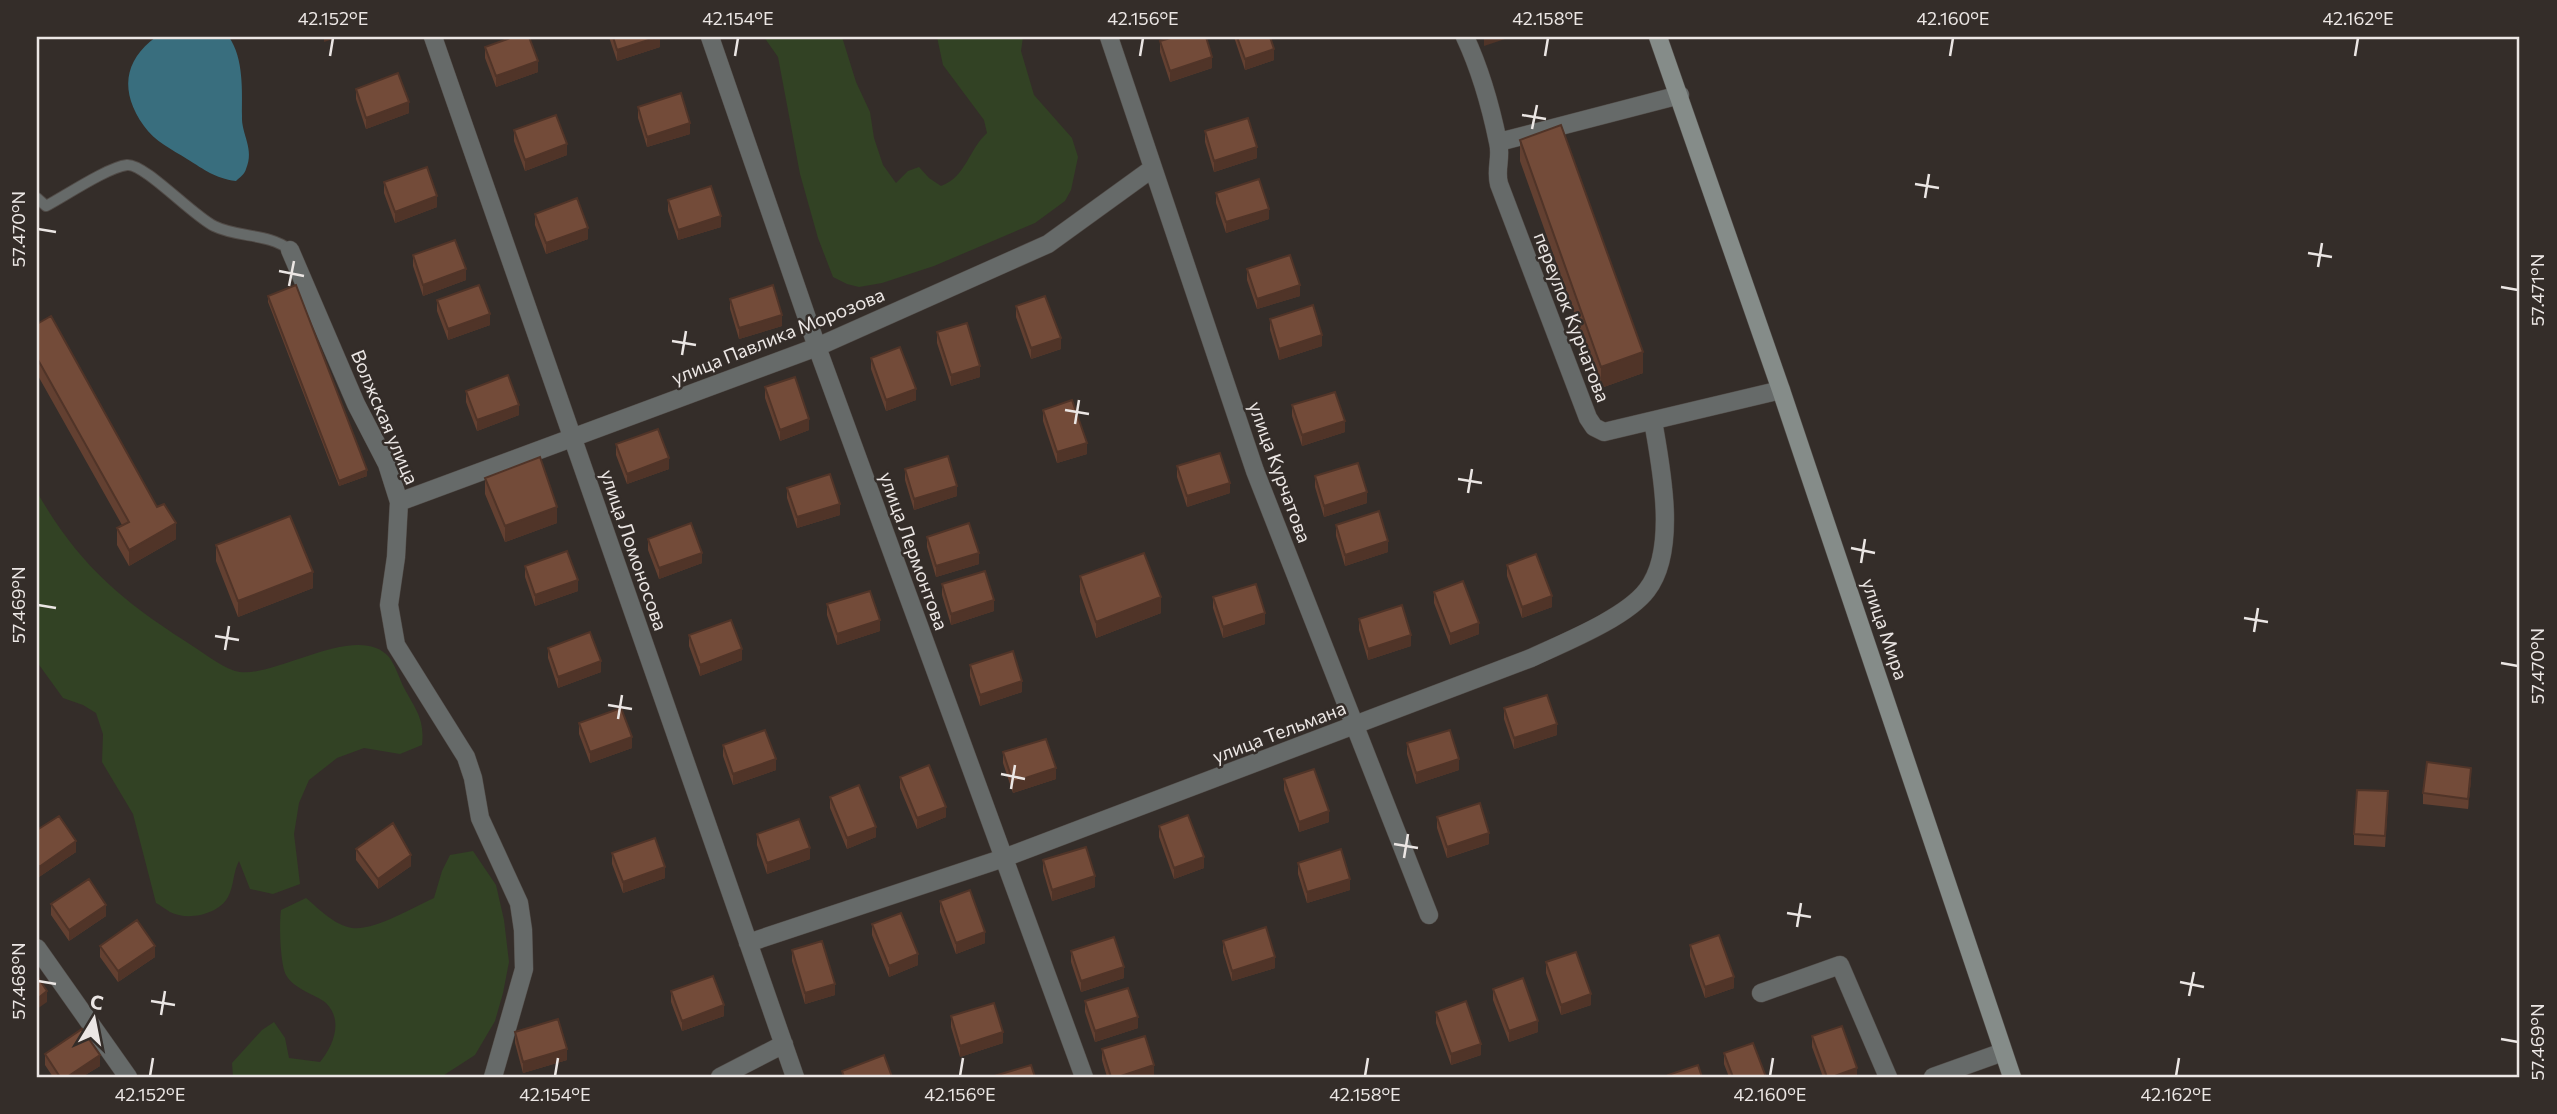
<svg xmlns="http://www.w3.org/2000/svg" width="2557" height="1114" font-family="Commissioner,sans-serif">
  <rect width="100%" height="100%" fill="#342d29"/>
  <!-- green -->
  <path fill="#324224" d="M764,37H842L856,82L870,112L874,138L883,165L896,183L908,171L919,167L929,178L941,186C966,177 969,149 987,133L984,120L943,65L937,37H1023L1021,51L1034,95L1072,138L1078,157L1071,190L1065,201L1035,223L934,266L882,283L859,287L847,284L833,277L818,238L800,174L778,57Z
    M37,492C77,562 118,598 185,641C201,651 218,665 235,671C271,682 356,620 389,657C395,665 399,677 403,686C415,709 425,718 422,745L400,754L364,748L337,758L309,780L299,803L294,834L300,884L273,894L250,889L239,861C233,872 234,886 228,897C218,915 187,921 170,912C165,909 160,905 156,903L133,814L102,762L103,734L96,713L83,705L63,698L37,662Z
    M473,851L496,885L504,920L509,962L503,993L495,1021L475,1055L441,1077H233L232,1063L262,1030L274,1022L285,1038L289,1058L320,1062C333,1046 344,1021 326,1003C315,994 295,990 286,975C280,963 279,923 281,910L306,898C319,909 334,925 352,928C374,931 414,907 434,898L442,871L450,855Z"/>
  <!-- water -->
  <path fill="#396e7e" d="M156,37H229C244,59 242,91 242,116C241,134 255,149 246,169C245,174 239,178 236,181C214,178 205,170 187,159C173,150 154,141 144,126C120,92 123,61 156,37Z"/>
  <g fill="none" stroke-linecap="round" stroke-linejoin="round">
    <defs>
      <path id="service" d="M37,198L46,206C65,196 108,167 127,165C144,163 193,216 214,226C238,238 269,233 290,250"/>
      <path id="minor" d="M433,37L795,1077
        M710,37L817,347L1084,1077
        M1109,37L1255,471L1429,915
        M1465,37C1479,67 1491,108 1498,142C1502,157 1495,169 1499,184L1588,418L1594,427L1604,432L1781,390
        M1499,142L1680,95
        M290,250L356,404L387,464L399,502L396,557L389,605L396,645L466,757L473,778L480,818L519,903L523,930L524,969L493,1077
        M399,502L817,347L1048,244L1153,168
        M748,943L1004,858L1531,658C1563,643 1626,618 1647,590C1678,550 1661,467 1653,421
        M37,948L128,1077
        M1761,993L1840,965L1888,1077
        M720,1077L784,1044
        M1933,1077L2003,1052"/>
      <path id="secondary" d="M1658,37L1781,390L2012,1077"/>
    </defs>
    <!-- service casing -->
    <use href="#service" stroke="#514b47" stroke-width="12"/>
    <!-- minor casing -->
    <use href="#minor" stroke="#514b47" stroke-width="19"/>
    <!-- secondary casing -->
    <use href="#secondary" stroke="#514b47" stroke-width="19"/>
    <!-- service -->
    <use href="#service" stroke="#666a69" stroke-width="10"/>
    <!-- minor -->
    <use href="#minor" stroke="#666a69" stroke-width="18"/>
    <!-- secondary -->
    <use href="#secondary" stroke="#858c89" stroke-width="18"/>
  </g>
  <!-- wall -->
  <path fill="#634031" d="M609,37H660V47L617,61Z
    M1234,37H1270L1274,60L1245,70Z
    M1160,41L1212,68L1170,82L1160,52Z
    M485,47L538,72L496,87L485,58Z
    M356,89L409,113L366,129L356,99Z
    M638,107L690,134L647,147L638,118Z
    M514,130L567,155L525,171L514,141Z
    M1205,131L1257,158L1214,172L1205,142Z
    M1520,140L1643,373L1601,388L1520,161Z
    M384,182L437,207L395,223L384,193Z
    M1216,193L1269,219L1226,233L1216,203Z
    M668,200L721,227L678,240L668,211Z
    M535,214L588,239L546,254L535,225Z
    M413,255L466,280L423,296L413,266Z
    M1247,269L1300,296L1257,309L1247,280Z
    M268,296L367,476L339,486L268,302Z
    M730,299L782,326L739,339L730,309Z
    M437,300L490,325L448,340L437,311Z
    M1016,306L1061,349L1031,359L1016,317Z
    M1270,319L1322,346L1279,360L1270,330Z
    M37,324L176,539L129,566L117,545V528L122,525L37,374Z
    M937,332L980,377L951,386L937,343Z
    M871,358L916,400L886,411L871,369Z
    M765,387L809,430L780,441L765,398Z
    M466,391L519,415L477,431L466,402Z
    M1292,405L1345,432L1302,446L1292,416Z
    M1043,410L1087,454L1057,463L1043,421Z
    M616,444L669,469L627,484L616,455Z
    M1177,466L1230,493L1187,507L1177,477Z
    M905,469L957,496L914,510L905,480Z
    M1315,476L1367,503L1324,517L1315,487Z
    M485,478L557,523L505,542L485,494Z
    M787,488L840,515L797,528L787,498Z
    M1336,525L1388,552L1345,566L1336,536Z
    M927,537L979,564L936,577L927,547Z
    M648,539L702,563L659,579L648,550Z
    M216,545L313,588L238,617L216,561Z
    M1507,565L1552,607L1522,618L1507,576Z
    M525,566L578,591L535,606L525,577Z
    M1080,576L1161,613L1096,638L1080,592Z
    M942,584L994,611L951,625L942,595Z
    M1434,592L1479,634L1450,645L1434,603Z
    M1213,597L1265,624L1223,638L1213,608Z
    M827,604L880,631L837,645L827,615Z
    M1359,619L1411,646L1368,660L1359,630Z
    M689,635L742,660L700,676L689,646Z
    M548,648L601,672L558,688L548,658Z
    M970,665L1022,692L980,706L970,676Z
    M1504,708L1557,735L1514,749L1504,719Z
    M579,723L632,748L590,763L579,734Z
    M1407,743L1459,770L1416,784L1407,754Z
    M723,745L776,770L733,785L723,756Z
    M1003,752L1056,779L1013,793L1003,763Z
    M900,777L946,817L917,829L900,788Z
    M1284,779L1329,822L1299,832L1284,790Z
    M2471,779L2468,809L2423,804V793Z
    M830,797L876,837L847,849L830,808Z
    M2388,802L2385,847L2354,845V834Z
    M1437,817L1489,844L1447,858L1437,828Z
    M1159,826L1204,868L1174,879L1159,837Z
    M37,830L76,852L39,877L37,874Z
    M757,834L810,859L767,874L757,845Z
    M356,849L411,866L378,889L356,860Z
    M612,853L665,878L623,893L612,864Z
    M1043,860L1095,887L1052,901L1043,871Z
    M1298,863L1350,890L1307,903L1298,874Z
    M940,901L985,943L956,954L940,912Z
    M51,904L106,916L69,941L51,915Z
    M872,924L918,965L889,977L872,935Z
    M1223,941L1275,968L1232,981L1223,952Z
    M1690,945L1734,988L1705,998L1690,956Z
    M100,946L155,957L118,982L100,957Z
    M792,950L835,995L805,1004L792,961Z
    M1071,951L1124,978L1081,992L1071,962Z
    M1546,962L1591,1005L1561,1015L1546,973Z
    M1493,989L1538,1032L1509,1042L1493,1000Z
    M671,991L724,1016L682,1031L671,1002Z
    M1085,1001L1138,1028L1095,1042L1085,1012Z
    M1436,1012L1481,1055L1451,1065L1436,1023Z
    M951,1016L1003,1043L960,1057L951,1027Z
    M515,1032L567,1060L523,1073L515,1043Z
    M1812,1036L1857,1077H1823L1812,1047Z
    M1102,1049L1154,1076L1151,1077H1107L1102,1060Z
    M1724,1053L1766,1077H1729L1724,1064Z
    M45,1054L100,1066L82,1077H53L45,1065Z"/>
  <!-- shaded-wall -->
  <path fill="#503428" d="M324,37H339L324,42Z
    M660,37V47L617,61V50Z
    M1484,37H1511L1484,46Z
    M1274,49V60L1245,70V59Z
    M1212,57V68L1170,82V71Z
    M538,61V72L496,87V76Z
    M409,102V113L366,129V118Z
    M690,123V134L647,147V137Z
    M567,144V155L525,171V160Z
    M1257,147V158L1214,172V161Z
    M437,196V207L395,223V212Z
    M1269,209V219L1226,233V222Z
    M721,216V227L678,240V230Z
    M588,228V239L546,254V243Z
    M466,269V280L423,296V285Z
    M1300,285V296L1257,309V299Z
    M490,314V325L448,340V329Z
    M782,315V326L739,339V328Z
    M1322,335V346L1279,360V349Z
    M1061,338V349L1031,359V348Z
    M1643,352V373L1601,388V367Z
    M980,366V377L951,386V375Z
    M916,389V400L886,411V400Z
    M519,405V415L477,431V420Z
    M809,419V430L780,441V430Z
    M1345,421V432L1302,446V435Z
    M1087,443V454L1057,463V452Z
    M669,458V469L627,484V474Z
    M367,470V476L339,486V481Z
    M1230,483V493L1187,507V496Z
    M957,486V496L914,510V499Z
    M1367,492V503L1324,517V506Z
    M840,504V515L797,528V517Z
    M557,507V523L505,542V526Z
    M176,523V539L129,566V550Z
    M1388,541V552L1345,566V555Z
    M702,553V563L659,579V568Z
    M979,553V564L936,577V566Z
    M313,572V588L238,617V601Z
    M578,580V591L535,606V595Z
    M1552,596V607L1522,618V607Z
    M1161,597V613L1096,638V622Z
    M994,600V611L951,625V614Z
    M1265,613V624L1223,638V627Z
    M880,620V631L837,645V634Z
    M1479,623V634L1450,645V634Z
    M1411,635V646L1368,660V649Z
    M742,649V660L700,676V665Z
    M601,661V672L558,688V677Z
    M1022,681V692L980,706V695Z
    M1557,724V735L1514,749V738Z
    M632,737V748L590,763V752Z
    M776,759V770L733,785V774Z
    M1459,759V770L1416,784V773Z
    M1056,768V779L1013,793V782Z
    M2471,768V779L2468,809V799Z
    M946,807V817L917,829V818Z
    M1329,811V822L1299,832V822Z
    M876,827V837L847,849V838Z
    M1489,833V844L1447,858V847Z
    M76,841V852L39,877V867Z
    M810,848V859L767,874V863Z
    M411,855V866L378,889V879Z
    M1204,857V868L1174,879V868Z
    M665,867V878L623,893V882Z
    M1095,876V887L1052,901V890Z
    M1350,879V890L1307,903V892Z
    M106,905V916L69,941V930Z
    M985,932V943L956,954V943Z
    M155,946V957L118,982V971Z
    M918,954V965L889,977V966Z
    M1275,957V968L1232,981V971Z
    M1124,967V978L1081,992V981Z
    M1734,977V988L1705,998V987Z
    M835,984V995L805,1004V993Z
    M47,991V1002L37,1009V999Z
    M1591,994V1005L1561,1015V1005Z
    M724,1005V1016L682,1031V1021Z
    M1138,1017V1028L1095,1042V1031Z
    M1538,1021V1032L1509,1042V1031Z
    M1003,1032V1043L960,1057V1046Z
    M1481,1044V1055L1451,1065V1054Z
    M567,1049V1060L523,1073V1062Z
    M100,1055V1066L82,1077H67Z
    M1154,1065V1076L1118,1077Z
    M1857,1068V1077H1832Z"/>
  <!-- building -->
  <path fill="#734b39" stroke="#503428" stroke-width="2" d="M513,37H529L538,61L496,76L485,47Z
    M613,37H658L617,50Z
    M1174,37H1206L1212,57L1170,71L1160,41Z
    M1237,37H1270L1274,49L1245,59Z
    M398,73L409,102L366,118L356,89Z
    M681,93L690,123L647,137L638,107Z
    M556,115L567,144L525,160L514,130Z
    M1248,118L1257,147L1214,161L1205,131Z
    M1561,125L1643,352L1601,367L1520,140Z
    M427,167L437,196L395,212L384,182Z
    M1259,179L1269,209L1226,222L1216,193Z
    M711,186L721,216L678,230L668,200Z
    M577,198L588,228L546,243L535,214Z
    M455,240L466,269L423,285L413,255Z
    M1290,255L1300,285L1257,299L1247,269Z
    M296,285L367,470L339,481L268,296Z
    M479,285L490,314L448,329L437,300Z
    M773,285L782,315L739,328L730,299Z
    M1045,296L1061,338L1031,348L1016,306Z
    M1313,305L1322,335L1279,349L1270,319Z
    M51,316L157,507L164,504L176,523L129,550L117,528L129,522L37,358V324Z
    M967,323L980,366L951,375L937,332Z
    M900,347L916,389L886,400L871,358Z
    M508,375L519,405L477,420L466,391Z
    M795,377L809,419L780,430L765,387Z
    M1335,392L1345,421L1302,435L1292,405Z
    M1072,400L1087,443L1057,452L1043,410Z
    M658,429L669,458L627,474L616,444Z
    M1220,453L1230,483L1187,496L1177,466Z
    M948,456L957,486L914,499L905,469Z
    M540,457L557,507L505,526L485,478Z
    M1358,463L1367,492L1324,506L1315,476Z
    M830,474L840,504L797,517L787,488Z
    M1379,511L1388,541L1345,555L1336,525Z
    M290,516L313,572L238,601L216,545Z
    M691,523L702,553L659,568L648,539Z
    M969,523L979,553L936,566L927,537Z
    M567,551L578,580L535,595L525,566Z
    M1144,553L1161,597L1096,622L1080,576Z
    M1536,554L1552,596L1522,607L1507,565Z
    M985,571L994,600L951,614L942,584Z
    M1463,581L1479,623L1450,634L1434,592Z
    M1256,584L1265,613L1223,627L1213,597Z
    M870,591L880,620L837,634L827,604Z
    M1402,605L1411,635L1368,649L1359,619Z
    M731,620L742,649L700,665L689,635Z
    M590,632L601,661L558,677L548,648Z
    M1013,651L1022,681L980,695L970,665Z
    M1547,695L1557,724L1514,738L1504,708Z
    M621,708L632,737L590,752L579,723Z
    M765,730L776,759L733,774L723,745Z
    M1450,730L1459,759L1416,773L1407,743Z
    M1046,739L1056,768L1013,782L1003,752Z
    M2427,762L2471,768L2468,799L2423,793Z
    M929,765L946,807L917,818L900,777Z
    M1314,769L1329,811L1299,822L1284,779Z
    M859,785L876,827L847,838L830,797Z
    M2357,790L2388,791L2385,836L2354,834Z
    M1480,803L1489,833L1447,847L1437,817Z
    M1188,815L1204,857L1174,868L1159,826Z
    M59,816L76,841L39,867L37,863V830Z
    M799,819L810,848L767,863L757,834Z
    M393,823L411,855L378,879L356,849Z
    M655,838L665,867L623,882L612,853Z
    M1086,847L1095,876L1052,890L1043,860Z
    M1341,849L1350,879L1307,892L1298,863Z
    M89,879L106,905L69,930L51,904Z
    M970,890L985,932L956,943L940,901Z
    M901,913L918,954L889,966L872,924Z
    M137,920L155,946L118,971L100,946Z
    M1266,927L1275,957L1232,971L1223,941Z
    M1719,935L1734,977L1705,987L1690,945Z
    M1114,937L1124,967L1081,981L1071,951Z
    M822,941L835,984L805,993L792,950Z
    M1576,952L1591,994L1561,1005L1546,962Z
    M37,976L47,991L37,999Z
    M713,976L724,1005L682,1021L671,991Z
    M1523,978L1538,1021L1509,1031L1493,989Z
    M1128,988L1138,1017L1095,1031L1085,1001Z
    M1466,1001L1481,1044L1451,1054L1436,1012Z
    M994,1003L1003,1032L960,1046L951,1016Z
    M558,1019L567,1049L523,1062L515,1032Z
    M1842,1026L1857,1068L1832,1077H1827L1812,1036Z
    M82,1029L100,1055L67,1077H60L45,1054Z
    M1145,1036L1154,1065L1118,1077H1111L1102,1049Z
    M1753,1043L1766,1077H1733L1724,1053Z
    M884,1055L892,1077H844L842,1071Z
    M1031,1065L1035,1077H991Z
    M1698,1065L1702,1077H1669L1668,1075Z"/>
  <!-- ticks -->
  <path fill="none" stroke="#ebe6e4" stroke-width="2.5" d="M330,56L333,38M735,56L738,38M1140,56L1143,38M1545,56L1548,38M1950,56L1953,38M2355,56L2358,38M1522,115L1546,119M1532,129L1537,105M1915,184L1939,188M1925,198L1929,174M38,229L56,232M2308,253L2332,257M2318,267L2322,243M279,271L304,276M289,286L294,261M2501,287L2518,290M672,341L696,345M682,355L686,331M1065,410L1089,414M1075,424L1079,400M1458,479L1482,483M1468,493L1472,469M1851,548L1875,553M1861,563L1865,539M38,605L56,608M2244,618L2268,622M2254,632L2258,608M215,636L239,640M225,650L229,626M2501,663L2518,666M608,705L632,709M618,719L622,695M1001,774L1025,779M1011,789L1015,765M1394,844L1418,848M1404,858L1408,834M1787,913L1811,917M1797,927L1801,903M38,981L56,984M2180,982L2204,987M2189,996L2194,972M151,1001L175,1005M161,1015L165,991M2501,1039L2518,1042M150,1076L153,1058M555,1076L558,1058M960,1076L963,1058M1365,1076L1368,1058M1770,1076L1773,1058M2176,1076L2179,1058"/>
  <g text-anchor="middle" stroke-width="5" stroke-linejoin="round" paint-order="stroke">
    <!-- street labels -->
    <g font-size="19" fill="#ebe6e4" stroke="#342d29">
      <text transform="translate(1572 317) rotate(69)" y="7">переулок Курчатова</text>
      <text transform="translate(778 336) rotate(-22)" y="7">улица Павлика Морозова</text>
      <text transform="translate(385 417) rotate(67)" y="7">Волжская улица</text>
      <text transform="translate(1280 472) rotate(70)" y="7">улица Курчатова</text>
      <text transform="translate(634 550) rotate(71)" y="7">улица Ломоносова</text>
      <text transform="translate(914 551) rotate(70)" y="7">улица Лермонтова</text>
      <text transform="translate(1885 629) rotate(71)" y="7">улица Мира</text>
      <text transform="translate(1279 732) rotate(-21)" y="7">улица Тельмана</text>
    </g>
  </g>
  <!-- border -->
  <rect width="2557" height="1114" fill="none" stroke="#342d29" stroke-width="77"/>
  <!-- north arrow -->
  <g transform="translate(94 1019) rotate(10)" stroke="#342d29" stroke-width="5" paint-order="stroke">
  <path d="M0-5L12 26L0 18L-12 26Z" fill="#ebe6e4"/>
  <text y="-10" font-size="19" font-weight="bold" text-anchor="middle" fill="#ebe6e4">С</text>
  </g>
  <rect x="38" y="38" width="2480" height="1038" fill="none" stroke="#ebe6e4" stroke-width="2.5"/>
  <g font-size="18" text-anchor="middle" fill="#ebe6e4">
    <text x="333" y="25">42.152°E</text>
    <text x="738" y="25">42.154°E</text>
    <text x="1143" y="25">42.156°E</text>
    <text x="1548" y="25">42.158°E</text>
    <text x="1953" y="25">42.160°E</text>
    <text x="2358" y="25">42.162°E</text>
    <text transform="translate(19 229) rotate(-90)" y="6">57.470°N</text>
    <text transform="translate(2538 290) rotate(-90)" y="6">57.471°N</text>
    <text transform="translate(19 605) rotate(-90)" y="6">57.469°N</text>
    <text transform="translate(2538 666) rotate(-90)" y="6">57.470°N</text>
    <text transform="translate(19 981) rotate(-90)" y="6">57.468°N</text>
    <text transform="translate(2538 1042) rotate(-90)" y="6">57.469°N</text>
    <text x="150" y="1101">42.152°E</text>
    <text x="555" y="1101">42.154°E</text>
    <text x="960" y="1101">42.156°E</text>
    <text x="1365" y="1101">42.158°E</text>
    <text x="1770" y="1101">42.160°E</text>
    <text x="2176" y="1101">42.162°E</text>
  </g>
</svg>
